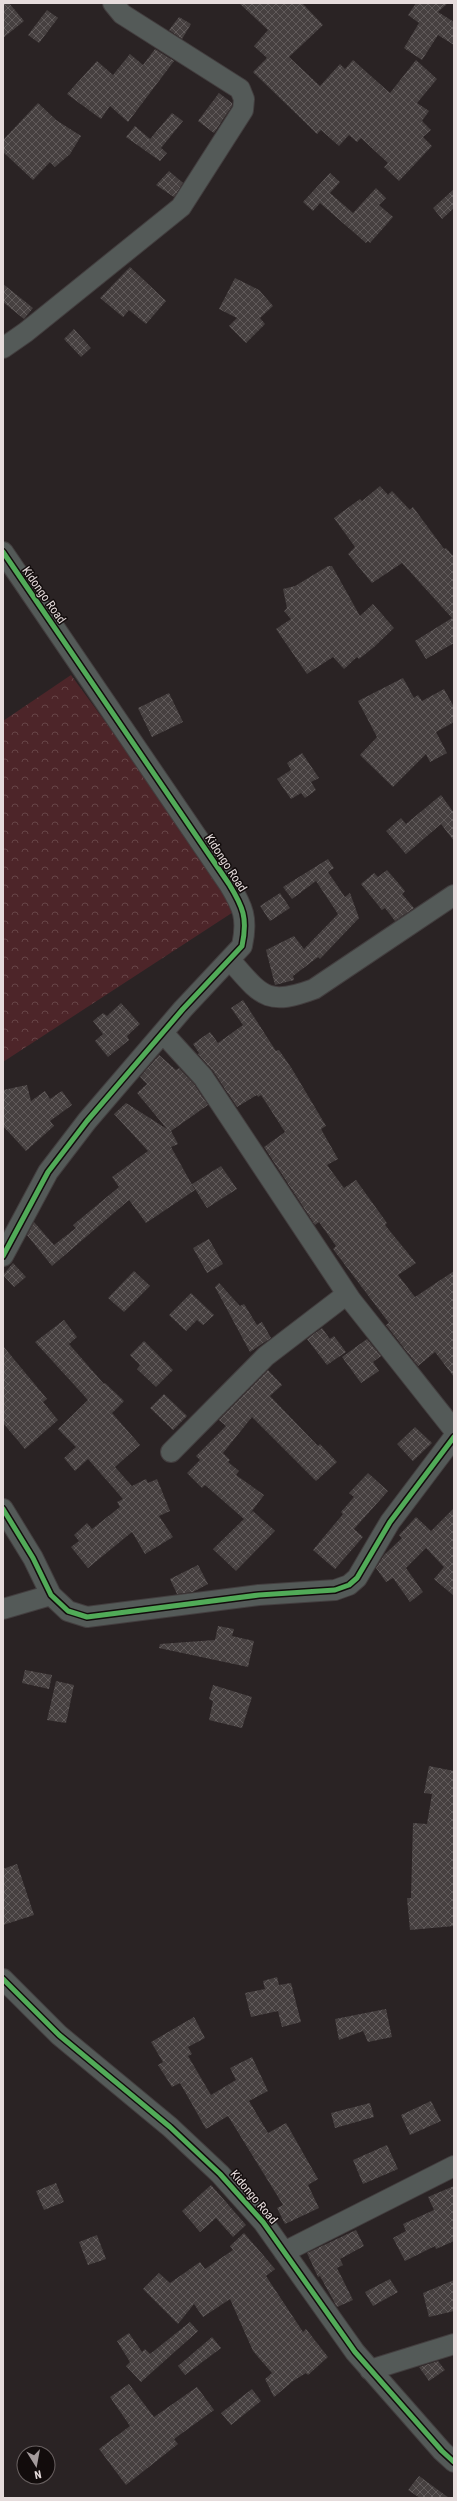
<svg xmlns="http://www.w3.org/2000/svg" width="457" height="2501" font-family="'Roboto Condensed',sans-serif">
  <defs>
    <pattern id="forest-crowns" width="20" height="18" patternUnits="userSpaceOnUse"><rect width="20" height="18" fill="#4d2529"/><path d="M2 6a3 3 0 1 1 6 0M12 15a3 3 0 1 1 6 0" fill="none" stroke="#674447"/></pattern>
    <pattern id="building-cross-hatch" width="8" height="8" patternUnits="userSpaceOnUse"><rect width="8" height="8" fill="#464040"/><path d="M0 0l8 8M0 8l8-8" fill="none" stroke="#615b5b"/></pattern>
  </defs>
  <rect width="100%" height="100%" fill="#2a2324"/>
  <!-- forest -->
  <path fill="url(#forest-crowns)" d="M71,675L241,907L3,1062V721Z"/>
  <!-- building -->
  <path fill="url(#building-cross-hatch)" d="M3,3H9L24,21L3,38Z
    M239,3H302L323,25L289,57L320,86L340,64L345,69L353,60L390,93L416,60L437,79L417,103L429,111L422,121L431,130L423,137L432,146L399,181L384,167L388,163L361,138L357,142L349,135L339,146L321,130L317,134L253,72L267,58L254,46L268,30Z
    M416,3H448L438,12L454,22V45L438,35L422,60L404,48L419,23L408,15Z
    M47,10L58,18L39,43L28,35Z
    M179,17L191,24L182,39L169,30Z
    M155,49L174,61L128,122L110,106L101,119L67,94L97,61L113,75L130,54L143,65Z
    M219,93L232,103V106L214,133L198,121Z
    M38,103L56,120L81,136L70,154L55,167L50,162L33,180L3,152V140Z
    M172,113L183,121L161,148L167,153L160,161L126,137L135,126L150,139Z
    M169,171L183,183L174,197L156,185Z
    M330,173L340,182L330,193L353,213L376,188L386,198L379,205L393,217L370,243L368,241L366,243L320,203L313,211L303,202Z
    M454,189V208L442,219L433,208Z
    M130,267L166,301L146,324L129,310L123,317L100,298Z
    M235,278L259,290L273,306L260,318L265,324L246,343L229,326L237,318L219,309Z
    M3,284L33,308L24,319L3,302Z
    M74,329L91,348L81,357L64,339Z
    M380,486L388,495L392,491L410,510L413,507L444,549L446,548L454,557V643L426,659L415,641L452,618L402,563L372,583L348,554L355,547L334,518L360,499L362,501Z
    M328,566H332L360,616L373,604L394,628L374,647L359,659L357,657L344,669L333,657L307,674L276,629L291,619L284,611L287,608L283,589L295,586Z
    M403,678L414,698L418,695L422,701L444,689L454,707V722L436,732L447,753L430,762L426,754L393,787L360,755L377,737L358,701Z
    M169,693L183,722L152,737L138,708Z
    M302,753L319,778L311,782L316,790L305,798L301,793L291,799L277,779L291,770L287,763Z
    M441,795L454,813V841L441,824L406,854L386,831L401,818L406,824Z
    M328,859L334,868L328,872L345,897L350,893L359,918L320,959L318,957L293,976L294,980L275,985L266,950L294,936L304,949L338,914L316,881L292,899L283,887Z
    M387,870L405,891L402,894L414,908L395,921L385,908L382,910L361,884L374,873L378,877Z
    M280,893L290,908L270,921L260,906Z
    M243,1000L276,1051L279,1050L292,1069L326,1126L321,1129L338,1159L327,1165L344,1188L356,1180L387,1223L385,1225L416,1263L398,1275L415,1297L454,1271V1377L435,1352L418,1366L386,1325L389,1323L333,1249L336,1246L319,1222L315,1225L264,1147L285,1132L261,1095L258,1097L257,1095L237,1107L213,1071L198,1054L199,1053L193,1044L210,1032L218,1043L243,1025L231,1008Z
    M121,1003L140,1024L127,1036L129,1040L108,1057L95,1041L103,1034L93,1021L103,1013L107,1016Z
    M159,1055L176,1070L179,1068L194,1084L208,1105L171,1131L178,1144L171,1147L195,1190L146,1223L129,1200L52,1266L27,1235L34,1222L54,1245L76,1228L73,1225L119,1187L112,1177L148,1151L114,1114L126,1103L167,1129L137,1093L147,1084L140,1077Z
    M27,1085L31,1101L45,1091L50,1099L62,1091L72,1105L50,1121L54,1126L26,1151L3,1126V1090Z
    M221,1166L237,1189L207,1208L192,1184Z
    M209,1239L223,1264L207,1273L193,1248Z
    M13,1263L26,1277L14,1287L3,1275Z
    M134,1271L150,1286L124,1312L108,1298Z
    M219,1283L240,1306L244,1304L257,1325L262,1322L271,1338L250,1352L215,1287Z
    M191,1293L214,1315L203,1325L197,1320L186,1331L169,1315Z
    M64,1320L77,1337L69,1344L104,1384L105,1383L124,1401L112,1413L140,1445L115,1467L132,1486L146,1479L148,1483L157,1479L170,1511L159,1516L173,1537L145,1554L132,1532L88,1568L71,1547L79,1541L74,1535L87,1523L92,1529L120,1507L117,1502L123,1499L88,1459L75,1471L64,1458L76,1447L58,1429L88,1400L35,1342Z
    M322,1328L330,1339L334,1336L346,1352L327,1365L307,1339Z
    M367,1339L381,1356L373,1362L379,1371L361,1383L342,1357Z
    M144,1341L173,1370L156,1387L137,1369L140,1365L130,1355Z
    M3,1346L47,1399L43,1402L58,1420L25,1449L3,1423Z
    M268,1370L282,1385L270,1396L318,1446L320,1444L337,1462L316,1481L252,1417L223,1453L230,1460L228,1462L239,1471L236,1475L264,1495L249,1515L253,1511L275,1531L236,1571L213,1549L244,1519L205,1485L202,1488L187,1473L200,1460L196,1456L226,1426L219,1420Z
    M164,1394L187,1416L173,1430L150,1408Z
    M415,1427L432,1443L413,1461L397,1444Z
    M368,1473L388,1491L354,1529L363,1537L335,1569L313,1550L343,1514L341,1512L354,1497L349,1493Z
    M454,1508V1596L434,1579L444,1567L426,1548L406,1568L423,1592L410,1602L393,1578L386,1582L376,1568L384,1555L402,1538L399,1535L416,1517L431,1531Z
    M198,1565L208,1584L193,1592L177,1594L170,1579Z
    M218,1626L234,1629L232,1636L254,1641L248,1667L159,1648L160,1644L215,1640Z
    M25,1670L52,1675L49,1689L22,1683Z
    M56,1681L74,1685L66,1723L47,1720Z
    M213,1685L252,1697L242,1728L209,1720L213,1701L209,1699Z
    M429,1766L454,1771V1926L410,1930L407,1898H411L413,1823L427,1824L432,1794L424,1793Z
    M17,1864L34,1915L3,1925V1869Z
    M277,1977L279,1985L291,1983L301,2022L282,2027L278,2011L251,2017L245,1993L265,1989L263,1981Z
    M386,2009L392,2037L368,2042L363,2031L339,2040L335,2019Z
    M194,2017L205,2038L188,2047L192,2054L188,2056L211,2095L236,2080L230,2068L252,2057L268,2091L249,2101L268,2133L286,2123L318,2179L308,2185L319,2208L285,2224L277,2208L283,2205L228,2116L206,2129L180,2083L172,2087L158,2065L163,2062L151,2042Z
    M431,2101L441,2121L410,2135L401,2115Z
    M370,2103L374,2117L335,2128L331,2113Z
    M387,2145L398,2169L363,2184L353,2160Z
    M56,2183L64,2202L44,2210L36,2191Z
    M211,2185L246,2225L233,2237L216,2218L200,2232L182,2211Z
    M454,2186V2241L436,2249L435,2246L405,2261L393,2238L406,2231L403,2224L434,2210L428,2197Z
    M356,2230L364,2246L340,2259L343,2265L337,2268L353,2300L337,2307L320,2276L318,2277L307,2253Z
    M244,2233L275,2269L266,2276L303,2332L306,2329L328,2357L308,2375L306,2373L293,2381L274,2397L265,2379L272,2373L253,2351L230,2299L203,2317L194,2304L178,2324L143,2289L159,2273L170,2283L200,2262L205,2269L233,2250L230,2246Z
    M97,2235L106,2259L88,2265L79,2242Z
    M390,2279L398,2292L373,2306L365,2292Z
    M454,2280V2311L429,2317L423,2293Z
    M190,2322L198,2331L141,2382L126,2366L130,2362L117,2341L129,2333L142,2352L145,2349L150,2354Z
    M212,2337L221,2348L185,2375L178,2366Z
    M438,2361L445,2370L429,2381L419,2367Z
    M129,2384L154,2417L197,2387L214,2410L174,2439L178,2444L126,2485L99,2449L130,2426L110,2397Z
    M252,2389L261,2401L231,2425L221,2413Z
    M419,2476L449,2498H420L408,2490Z"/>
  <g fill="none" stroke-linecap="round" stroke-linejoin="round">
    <defs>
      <path id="street" d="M3,348L26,332L181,207L243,110L244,99L240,89L122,14L113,3
        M3,552L229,884C243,907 248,918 242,946L183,1009L87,1121L48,1172L3,1256
        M230,960C261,995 266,1007 314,989L454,895
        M163,1033L203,1077L351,1300L454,1430
        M171,1452L266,1356L347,1294
        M3,1509L33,1558L51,1595L68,1611L87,1617L259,1595L335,1590L349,1585L357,1578L390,1522L454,1437
        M3,1609L51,1595
        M3,1979L59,2035L170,2127L220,2174L263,2222L355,2352L442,2451L454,2462
        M284,2252L454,2166
        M370,2370L454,2344"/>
    </defs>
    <!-- street casing -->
    <use href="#street" stroke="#433e3f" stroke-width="22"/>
    <!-- street -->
    <use href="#street" stroke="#545a58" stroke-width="20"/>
    <defs>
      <path id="cycleway" d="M3,552L229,884C243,907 248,918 242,946L183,1009L87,1121L48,1172L3,1256
        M3,1509L33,1558L51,1595L68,1611L87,1617L259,1595L335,1590L349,1585L357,1578L390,1522L454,1437
        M3,1979L59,2035L170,2127L220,2174L263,2222L355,2352L442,2451L454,2462"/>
    </defs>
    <!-- cycleway casing -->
    <use href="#cycleway" stroke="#120c0c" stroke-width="8"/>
    <!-- cycleway -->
    <use href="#cycleway" stroke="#51ab58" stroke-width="5"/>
  </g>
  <g text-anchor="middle" stroke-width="3" stroke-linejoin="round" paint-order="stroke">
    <!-- street labels -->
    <g font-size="12" fill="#e6dcdc" stroke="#120c0c">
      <text transform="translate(44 595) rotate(55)" y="4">Kidongo Road</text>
      <text transform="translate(226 863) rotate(57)" y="4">Kidongo Road</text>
      <text transform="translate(254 2197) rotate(50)" y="4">Kidongo Road</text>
    </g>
  </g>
  <!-- border -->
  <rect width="457" height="2501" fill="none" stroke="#e6dcdc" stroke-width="8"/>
  <!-- north arrow -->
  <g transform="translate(36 2465) rotate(169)"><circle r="19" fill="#120c0c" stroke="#675f5f"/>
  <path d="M0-3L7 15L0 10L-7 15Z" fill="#a49b9c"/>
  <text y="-6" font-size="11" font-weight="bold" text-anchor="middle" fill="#e6dcdc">N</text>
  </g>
</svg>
